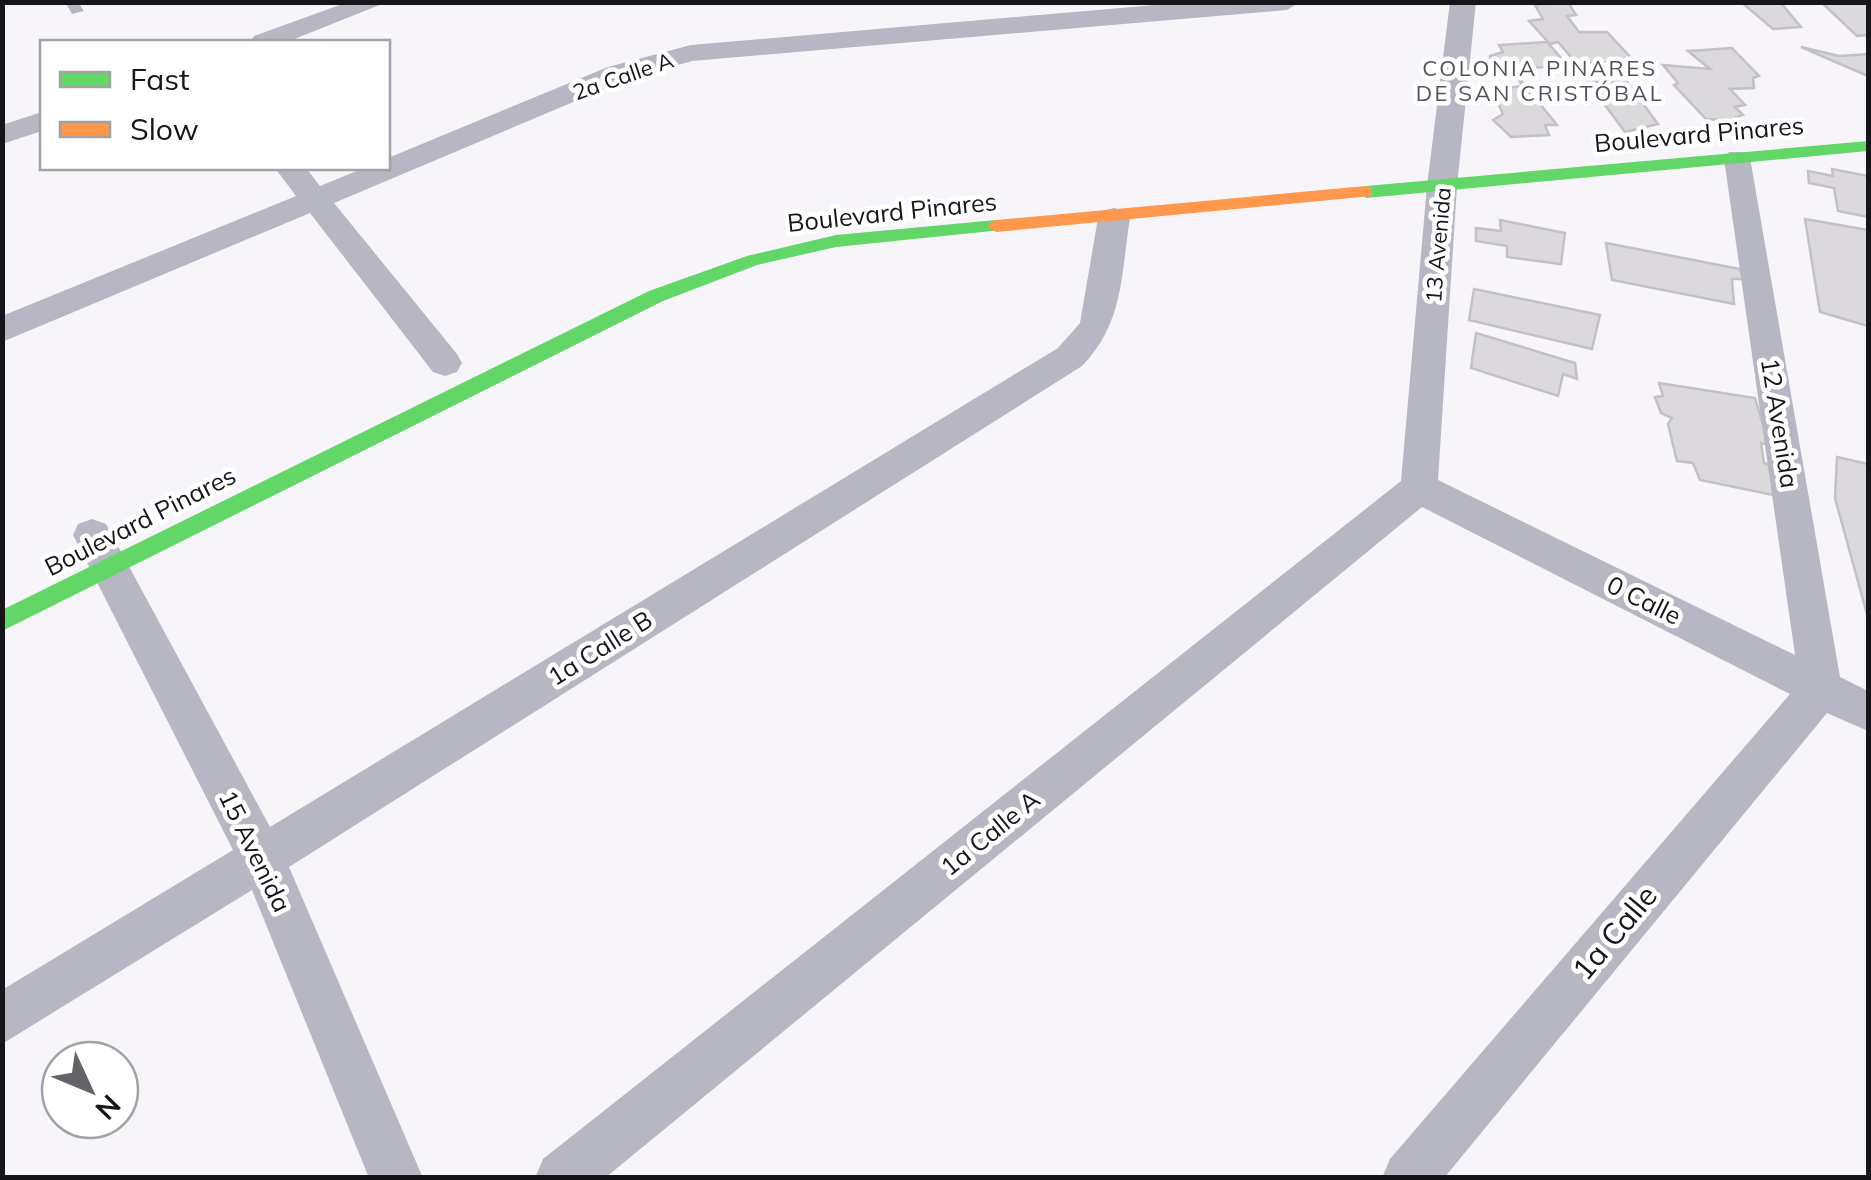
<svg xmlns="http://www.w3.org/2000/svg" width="1871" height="1180" font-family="Mulish,sans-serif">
  <rect width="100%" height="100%" fill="#f7f5fa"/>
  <!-- building -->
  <path fill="#dcd9dd" stroke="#c3c1c5" stroke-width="2.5" d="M1568,2L1576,15L1567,16L1579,32H1607L1633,60L1577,64L1558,42L1550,44L1529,21L1543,19L1535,5Z
    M1741,2H1780L1801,27L1773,29Z
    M1821,2H1868V35L1857,36Z
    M1547,42L1568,66L1490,70V56L1503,52L1499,45Z
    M1801,47L1839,56L1868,54V76Z
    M1732,48L1759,76L1753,78L1754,88L1730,89L1745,105L1735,107L1743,115L1736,117L1738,121L1706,119L1674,85L1678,83L1663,65L1710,69L1688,51Z
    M1516,74L1557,125H1545L1549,135L1511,137L1493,120L1503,114L1492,90L1522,86Z
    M1588,82H1627L1658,124L1625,132Z
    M1832,169L1868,176V217L1838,211L1834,188L1809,183L1808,171L1833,176Z
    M1805,219L1868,230V326L1820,312Z
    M1500,220L1565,233L1561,264L1507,257V246L1476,241V228L1501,231Z
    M1606,243L1740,269L1743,279H1732L1734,304L1612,280Z
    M1474,289L1600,315L1592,349L1469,320Z
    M1476,333L1575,363L1577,379L1563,374L1558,396L1471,368Z
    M1659,383L1755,398L1769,445L1761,443L1764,463L1779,469L1778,496L1700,480L1693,463L1677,461L1668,424L1672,418L1661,413L1655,397L1663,396Z
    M1837,457L1868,464V618L1835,498Z"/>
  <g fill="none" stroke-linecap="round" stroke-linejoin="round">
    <!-- lane -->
    <path fill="#b6b7c2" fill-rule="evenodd" d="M65,2H78L84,11L72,14Z"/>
    <!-- street -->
    <path fill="#b6b7c2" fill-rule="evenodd" d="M348,2H387L287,42H250L254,36Z
      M1190,2H1300L1287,10L692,61L628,79L334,203L457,354L462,363L457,372L445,376L433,372L310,213L2,342V316L296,196L275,168H306L320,186L364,168H388V158L608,67L691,45Z
      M1450,2H1476L1457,186L1438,480L1795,655L1724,159L1729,152H1749L1840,677L1868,691V731L1827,713L1444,1178H1382L1390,1159L1790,694L1422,507L605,1178H535L543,1159L1401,481L1427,186Z
      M42,112V131L2,144V125Z
      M1114,208L1125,211L1130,218C1121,274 1124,323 1082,366L289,867L423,1178H369L252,890L2,1044V990L233,850L73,535L78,524L92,519L106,524L270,827L1058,348L1080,323L1098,218L1103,211Z"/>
    <!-- fast -->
    <path fill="#63d668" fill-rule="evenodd" d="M1868,141V151L1366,198L1357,192L1366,186Z
      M996,220L1005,226L1002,230L836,247L757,265L663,301L2,631V610L649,291L747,256L836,235Z"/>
    <!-- slow -->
    <path fill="#ff974d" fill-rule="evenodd" d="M1366,186L1372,188V196L996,232L987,226L996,220Z"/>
  </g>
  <g text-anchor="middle" stroke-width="9" stroke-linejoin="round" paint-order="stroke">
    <!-- far-neighbourhood labels -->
    <g font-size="22" letter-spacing="2.5" fill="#545059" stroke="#fff">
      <text x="1540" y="76">COLONIA PINARES<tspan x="1540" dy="25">DE SAN CRISTÓBAL</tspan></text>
    </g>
    <!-- far-street labels -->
    <g font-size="22" fill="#161519" stroke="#fff">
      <text transform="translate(623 76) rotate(-19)" y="8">2a Calle A</text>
      <text transform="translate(1438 245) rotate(-85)" y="8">13 Avenida</text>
    </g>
    <!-- street labels -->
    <g font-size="25" fill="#161519" stroke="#fff">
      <text transform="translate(1699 134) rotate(-5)" y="9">Boulevard Pinares</text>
      <text transform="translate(892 212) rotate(-6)" y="9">Boulevard Pinares</text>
      <text transform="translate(1780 423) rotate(81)" y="9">12 Avenida</text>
      <text transform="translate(140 521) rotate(-27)" y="9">Boulevard Pinares</text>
      <text transform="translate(1644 600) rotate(26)" y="9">0 Calle</text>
      <text transform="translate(600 648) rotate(-32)" y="9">1a Calle B</text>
      <text transform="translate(990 833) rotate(-39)" y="9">1a Calle A</text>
      <text transform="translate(255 851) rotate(64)" y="9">15 Avenida</text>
    </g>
    <!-- near-street labels -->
    <g font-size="30" fill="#161519" stroke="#fff">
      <text transform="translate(1615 933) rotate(-50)" y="10">1a Calle</text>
    </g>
  </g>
  <!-- border -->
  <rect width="1871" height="1180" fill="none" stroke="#161519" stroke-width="10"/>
  <!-- legend -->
  <rect x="40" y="40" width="350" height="130" fill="#ffffff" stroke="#a2a1a3" stroke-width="2.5"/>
  <rect x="60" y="72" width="50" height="15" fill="#63d668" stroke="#a2a1a3" stroke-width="2.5"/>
  <text x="130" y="90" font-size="30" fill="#161519">Fast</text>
  <rect x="60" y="122" width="50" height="15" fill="#ff974d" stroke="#a2a1a3" stroke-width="2.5"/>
  <text x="130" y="140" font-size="30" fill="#161519">Slow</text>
  <!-- north arrow -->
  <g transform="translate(90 1090) rotate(134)"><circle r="48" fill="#ffffff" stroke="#a2a1a3" stroke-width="2.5"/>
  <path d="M0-8L18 38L0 25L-18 38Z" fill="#656368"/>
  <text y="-15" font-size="28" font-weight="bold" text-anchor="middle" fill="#161519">N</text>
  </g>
</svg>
